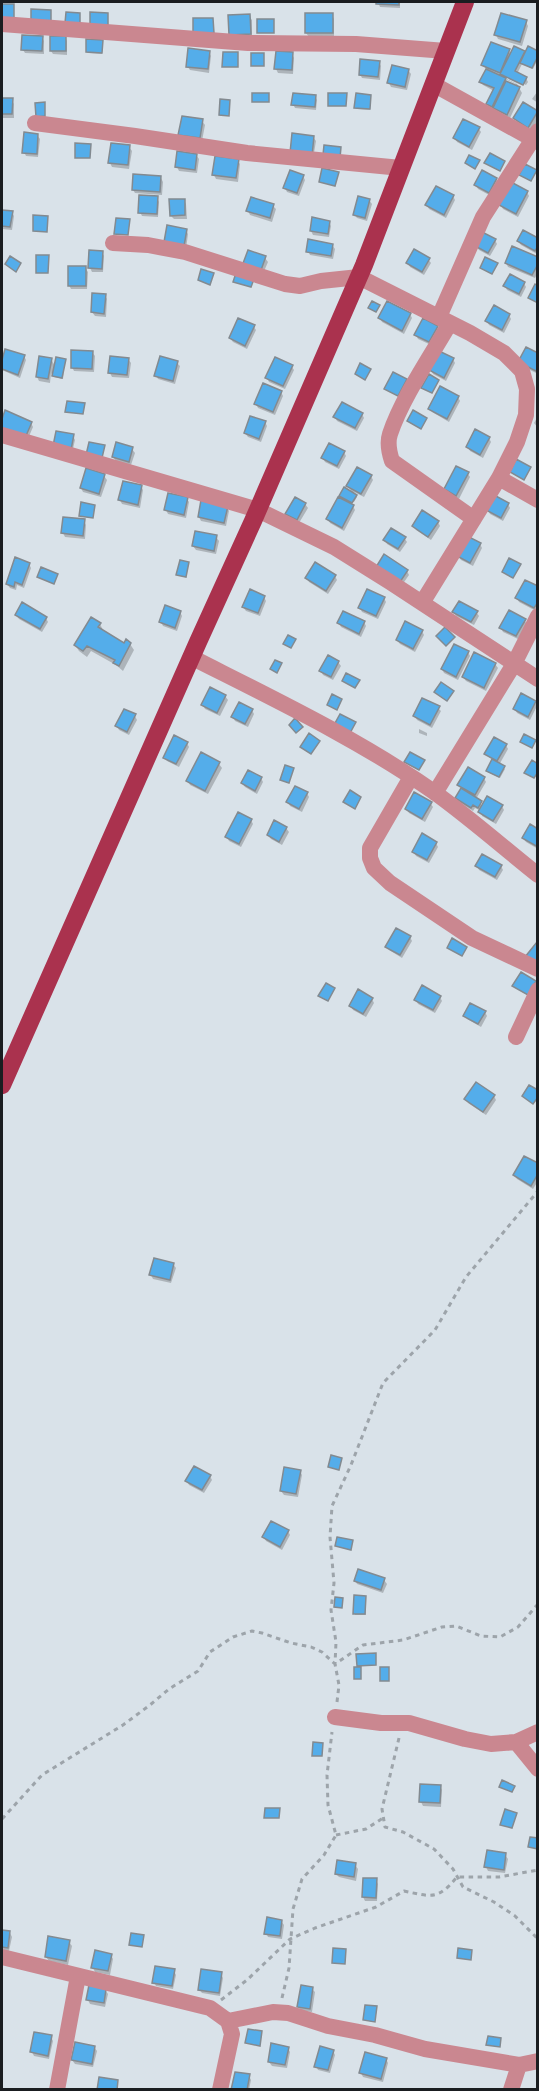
<svg xmlns="http://www.w3.org/2000/svg" width="539" height="2091" font-family="'Golos Text',sans-serif">
  <rect width="100%" height="100%" fill="#d9e2e9"/>
  <!-- shadow -->
  <path fill="#0003" fill-rule="evenodd" d="M378,2H400V8L380,7Z
    M332,15L334,19V37H309L306,33Z
    M249,16L252,20V38H232Z
    M526,22L528,26L522,46L498,39L496,35Z
    M42,37L44,41V54L25,53L23,50Z
    M65,37L67,41V55L53,54L51,51Z
    M102,41V54L88,53L87,52Z
    M509,51L511,55L524,52L525,55L538,52V59L533,69L522,64L517,74L526,78L528,82L526,85L503,74V77L525,88L517,84L522,93L510,118L490,108L487,104L494,91L483,85L481,82L487,70L483,65ZM505,79L516,84L515,87L506,83Z
    M209,52L211,56L209,73L190,70L187,66Z
    M292,54L294,58L293,74L278,73L276,69Z
    M379,62L381,66L380,80L362,78L360,74Z
    M408,70L411,74L407,90L391,87L389,83Z
    M537,92H538V103L532,99Z
    M315,96L317,100L316,110L295,108L293,104Z
    M370,96V110L357,109L356,108Z
    M2,100H12L14,104V118H2Z
    M523,104L538,113V121L531,131L517,122L514,118Z
    M202,121L205,125L202,141L182,138Z
    M479,129L481,132L472,150L457,142L455,138Z
    M37,135L40,139L38,157L26,156L24,152Z
    M313,137L316,141L313,159L293,156Z
    M129,147L132,151L129,169L112,167L110,163Z
    M196,155L199,159L197,173L179,171L177,167Z
    M238,161L240,164L238,182L216,179L214,175Z
    M303,176L305,180L299,196L287,192L285,188Z
    M161,178L163,182L162,195L135,193L133,190Z
    M496,179L498,183L491,196L478,189L476,185Z
    M527,192L529,196L518,217L503,209L501,205Z
    M156,196L159,202L158,217L142,216L140,212Z
    M453,196L455,200L446,218L429,209L427,205Z
    M184,200L186,204L187,219H174L171,216Z
    M369,200L372,204L367,221L357,218L354,214Z
    M273,206L276,209L272,222L250,215L248,211Z
    M2,211L12,212L14,216L12,230L2,229Z
    M329,222L331,226L329,237L313,235L311,231Z
    M186,230L188,234L186,249L165,242Z
    M538,239L537,254L521,245L518,241Z
    M495,240L497,244L490,256L479,250L476,246Z
    M332,245L335,249L333,259L310,255L308,251Z
    M102,252L104,256L103,272H92L90,268Z
    M265,258L268,262L262,276L244,266Z
    M538,258V272L535,278L508,267L506,263Z
    M428,259L431,263L424,275L410,267L408,263Z
    M85,268L88,272L87,289H71L69,285Z
    M524,283L526,287L521,297L507,290L505,286Z
    M105,295L107,299L106,317L95,316L92,312Z
    M410,314L412,318L404,334L382,322L380,318Z
    M509,315L511,319L504,333L489,325L487,321Z
    M254,327L256,330L247,349L233,342L230,338Z
    M437,327L439,331L431,345L418,339L416,335Z
    M6,351L24,356L26,360L20,378L2,370Z
    M92,352L95,356L94,372L74,371L72,367Z
    M538,354V374L522,366Z
    M51,359L55,366L65,360L63,379L54,377L51,373L50,383L39,381L37,377Z
    M128,359L131,363L129,378L112,377L110,373Z
    M453,359L455,363L446,381L433,374L431,370Z
    M177,363L180,366L175,384L158,379L156,375Z
    M292,367L294,370L285,389L269,382L267,378Z
    M281,392L283,396L275,415L258,408L256,404Z
    M458,397L460,401L449,422L432,412L430,408Z
    M6,412L31,423L33,427L27,441L2,429V423Z
    M362,414L364,418L357,431L337,421L335,417Z
    M538,416V428L534,423Z
    M265,422L267,426L261,442L248,437L245,433Z
    M73,436L75,440L72,453L56,450Z
    M489,438L491,442L483,458L470,451L468,447Z
    M132,449L135,453L131,465L116,461L113,457Z
    M344,452L346,456L339,469L325,462L323,458Z
    M468,474L470,477L459,499L448,493Z
    M104,476L107,480L101,497L83,492L81,488Z
    M371,476L373,480L364,497L354,492L357,497L354,502L341,495L353,494L348,486Z
    M141,486L143,490L140,508L122,504L120,500Z
    M187,499L189,502L186,518L168,514L166,510Z
    M305,504L308,508L299,523L289,518Z
    M508,504L510,508L503,521L490,514L488,510Z
    M353,506L355,510L344,531L330,523L328,519Z
    M227,507L229,511L226,526L201,521L199,517Z
    M84,521L86,525L85,539L65,537L63,533Z
    M438,522L440,526L431,540L416,530L413,526Z
    M216,537L219,541L216,554L196,550L193,546Z
    M405,539L407,542L400,552L387,544L385,540Z
    M480,544L482,548L473,566L461,560L458,556Z
    M29,564L31,568L24,588L17,585L16,590L10,588L7,584Z
    M377,567L407,571L409,575L402,585Z
    M335,576L337,580L328,594L309,582L307,578Z
    M538,588V609L536,611L519,602L517,598Z
    M264,597L266,601L260,616L246,611L243,607Z
    M384,598L386,602L378,619L362,612L360,608Z
    M180,612L182,616L177,631L163,626L161,622Z
    M454,612H476L479,616L474,625L456,616Z
    M16,615L46,618L48,622L42,632L19,619Z
    M524,620L527,624L518,639L503,632L501,628Z
    M364,622L366,626L361,637L341,627L339,623Z
    M100,624L103,630L102,632L124,645L130,644L134,650L123,671L116,665L91,651L87,657L79,651L75,645Z
    M422,631L424,635L415,652L400,644L397,640Z
    M468,652L470,656L458,680L444,673L442,669Z
    M338,662L341,666L333,680L323,675L321,671Z
    M495,664L498,668L486,691L466,681L463,677Z
    M211,689L225,696L228,700L220,716L205,709L203,705Z
    M535,702L537,706L530,720L517,713L515,709Z
    M438,708L441,711L432,728L417,720L415,716Z
    M252,710L254,714L248,727L235,721L233,717Z
    M135,716L137,720L129,735L119,730L117,726Z
    M419,729L427,733V736L419,733Z
    M187,743L189,747L179,767L167,761L165,758Z
    M506,745L508,749L499,765L505,769L500,778L488,772L493,760L485,754Z
    M201,754L219,764L222,768L208,794L190,785L188,781Z
    M261,778L263,782L257,794L245,787L242,783Z
    M484,778L486,782L476,799L483,807L502,806L504,810L496,824L482,816L481,811L475,808L473,811L459,802L462,790L459,785Z
    M307,793L309,797L302,812L290,806L288,802Z
    M431,804L433,807L425,822L409,813L406,809Z
    M251,820L253,824L241,847L229,841L227,837Z
    M286,828L289,832L282,845L271,839L268,835Z
    M538,830V849L526,842L523,838Z
    M436,843L438,847L429,863L416,856L414,852Z
    M477,866H501L503,870L497,880L479,870Z
    M410,937L412,941L402,958L389,950L387,947Z
    M440,997L442,1001L435,1013L418,1004L416,1000Z
    M372,999L374,1003L366,1017L353,1010L351,1006Z
    M485,1012L487,1016L481,1027L467,1019L465,1015Z
    M494,1096L496,1100L486,1115L468,1103L466,1099Z
    M538,1165V1181L533,1189L517,1179L514,1175Z
    M173,1264L176,1268L171,1283L153,1279L151,1275Z
    M300,1471L302,1475L298,1497L284,1495L281,1491Z
    M210,1476L212,1480L204,1493L189,1485L187,1481Z
    M288,1531L290,1535L282,1550L266,1541L264,1537Z
    M355,1580H384L387,1584L383,1593L357,1584Z
    M366,1597V1615H355V1613Z
    M440,1786L442,1790L441,1807L423,1806L421,1802Z
    M505,1855L508,1859L505,1873L488,1871L486,1867Z
    M355,1865L358,1869L356,1881L339,1877L336,1874Z
    M376,1880L378,1884L377,1901H365L363,1897Z
    M281,1921L284,1925L282,1939L268,1937L266,1933Z
    M2,1931L10,1933L12,1937L9,1951L2,1950Z
    M69,1942L72,1946L68,1965L49,1961L46,1957Z
    M111,1955L113,1959L110,1975L95,1972L93,1968Z
    M174,1971L176,1975L173,1989L156,1986L154,1982Z
    M221,1974L223,1978L220,1996L202,1993L199,1989Z
    M312,1989L315,1992L312,2012L301,2011L298,2007Z
    M105,1990L108,1994L105,2007L90,2004L88,2000Z
    M51,2037L53,2041L49,2059L34,2056L32,2052Z
    M94,2047L97,2051L93,2067L75,2064L72,2060Z
    M288,2048L290,2052L287,2068L272,2066L269,2062Z
    M333,2051L335,2055L330,2073L318,2070L316,2066Z
    M386,2059L388,2063L383,2082L363,2077L361,2073Z
    M249,2076L251,2080L249,2090H233Z"/>
  <!-- building -->
  <path fill="#54adea" stroke="#838a90" stroke-width="1.5" d="M376,2H399V5L376,4Z
    M2,4H14V21L2,20Z
    M31,9L51,10V23H31Z
    M66,12L80,13V24L65,23Z
    M90,12L108,13V26H90Z
    M305,13H333V33H305Z
    M501,13L527,20L520,42L494,35Z
    M250,14L251,34L229,35L228,15Z
    M193,18H213L214,33L193,34Z
    M257,19H274V33H257Z
    M22,35L43,36L42,51L21,50Z
    M50,36H66V51H50Z
    M86,39L103,40L102,53L86,52Z
    M491,42L510,49L500,73L481,65Z
    M514,46L525,51L515,71L527,77L523,85L500,74Z
    M528,46L538,51V56L532,68L520,63Z
    M188,48L210,51L208,69L186,67Z
    M276,51L293,52L292,70L274,69Z
    M223,52H238V67H222Z
    M251,53H264V66H251Z
    M360,59L380,61L378,77L359,75Z
    M392,65L409,69L405,87L387,83Z
    M486,69L506,78L492,107L486,104L494,88L479,82Z
    M506,81L520,87L507,115L493,108Z
    M252,93H269V102H252Z
    M293,93L316,95L315,107L291,105Z
    M328,93H347L346,106H328Z
    M356,93L371,95L370,109L354,108Z
    M2,98H13L12,114H2Z
    M220,99L230,100L229,116L219,115Z
    M45,102V116L36,117L35,103Z
    M523,102L538,111L528,128L513,118Z
    M182,116L203,119L200,138L178,135Z
    M463,119L480,127L469,147L453,138Z
    M24,132L38,134L37,154L22,153Z
    M292,133L314,136L312,156L290,153Z
    M75,143L91,144L90,158H75Z
    M111,143L130,145L128,165L108,163Z
    M324,145L341,147L340,158L323,155Z
    M177,151L197,154L195,170L175,167Z
    M490,153L505,161L500,171L484,163Z
    M469,155L480,160L475,169L465,163Z
    M215,156L239,159L236,178L212,175Z
    M525,164L537,170L531,181L519,175Z
    M322,168L339,172L335,186L319,182Z
    M290,170L304,175L297,193L283,188Z
    M482,170L497,178L489,193L474,185Z
    M133,174L161,176L160,192L132,190Z
    M511,182L528,191L516,214L499,205Z
    M436,186L454,195L444,215L425,205Z
    M139,195L158,196L157,214L138,213Z
    M358,196L370,199L365,218L353,215Z
    M251,197L274,204L270,218L246,211Z
    M169,199H185V215L170,216Z
    M2,210L13,211L10,227L2,226Z
    M33,215L48,216L47,232L33,231Z
    M312,217L330,221L328,234L310,231Z
    M116,218L130,219L128,235L114,234Z
    M167,225L187,229L184,246L164,242Z
    M523,230L538,238V246L535,251L517,241Z
    M482,232L496,239L488,253L475,246Z
    M308,239L333,244L331,256L306,252Z
    M512,246L538,257V264L532,275L505,263Z
    M414,249L430,258L422,272L406,263Z
    M89,250L103,251L102,269L88,268Z
    M248,250L266,256L260,273L242,266Z
    M36,255H49L48,273H36Z
    M10,256L21,263L16,272L5,264Z
    M485,257L498,263L492,274L480,268Z
    M68,266H86V286H68Z
    M201,269L214,273L210,285L198,280Z
    M236,273L254,279L251,287L233,282Z
    M510,274L525,282L519,294L503,286Z
    M535,284L538,286V303L528,298Z
    M92,293L106,294L104,314L91,312Z
    M372,301L380,305L376,312L368,308Z
    M387,301L411,313L402,331L378,318Z
    M494,305L510,314L502,330L485,321Z
    M238,318L255,325L245,346L229,338Z
    M423,318L438,326L429,342L414,335Z
    M526,347L538,353V368L536,371L518,362Z
    M5,349L25,355L18,375L2,369V360Z
    M71,350L93,351L92,369L71,368Z
    M439,351L454,358L444,378L429,370Z
    M39,356L52,358L48,379L36,377Z
    M110,356L129,358L127,375L108,373Z
    M160,356L178,361L173,381L154,376Z
    M56,357L66,359L62,378L52,376Z
    M275,357L293,365L283,386L265,378Z
    M360,363L371,369L365,380L355,374Z
    M393,372L407,379L398,396L384,389Z
    M429,374L439,380L432,393L421,388Z
    M263,383L282,391L273,412L254,404Z
    M440,386L459,396L447,419L428,409Z
    M67,401L85,403L83,414L65,412Z
    M342,402L363,413L355,428L333,417Z
    M5,410L32,422L25,438L2,428V419Z
    M413,410L427,418L421,429L407,421Z
    M250,416L266,421L259,439L244,433Z
    M475,429L490,437L480,455L466,447Z
    M56,431L74,434L71,450L53,446Z
    M89,442L105,445L102,458L86,455Z
    M116,442L133,447L129,462L112,457Z
    M329,443L345,451L337,466L321,458Z
    M516,459L531,467L524,480L510,472Z
    M456,466L469,472L456,496L444,489Z
    M357,467L372,475L361,494L346,486Z
    M86,468L105,474L99,494L80,488Z
    M123,481L142,485L138,505L118,500Z
    M344,487L357,495L352,503L339,496Z
    M168,493L188,497L184,515L164,510Z
    M494,495L509,503L501,518L486,510Z
    M295,497L306,503L297,520L285,514Z
    M338,497L354,505L342,528L326,519Z
    M201,500L228,506L224,523L198,517Z
    M81,502L95,505L93,518L79,516Z
    M422,510L439,521L428,537L412,526Z
    M63,517L85,519L83,536L61,533Z
    M391,528L406,537L398,549L383,540Z
    M195,531L217,535L214,551L192,546Z
    M467,536L481,543L470,563L457,556Z
    M384,554L408,570L400,582L376,567Z
    M15,557L30,563L22,585L15,582L14,587L6,584Z
    M509,558L521,564L513,578L502,572Z
    M180,560L189,562L186,577L176,575Z
    M315,562L336,575L326,591L305,578Z
    M41,567L58,574L54,584L37,577Z
    M525,580L538,586V602L534,608L515,598Z
    M250,589L265,596L258,613L242,607Z
    M367,589L385,597L376,616L358,608Z
    M459,601L478,611L471,622L452,612Z
    M22,602L47,617L40,629L15,615Z
    M165,605L181,611L175,628L159,622Z
    M509,610L526,619L516,636L499,628Z
    M343,611L365,621L359,634L337,623Z
    M91,617L101,623L98,627L124,643L126,639L131,643L119,666L113,663L115,660L87,646L83,651L74,645Z
    M405,621L423,630L413,649L396,640Z
    M445,627L455,637L446,646L436,636Z
    M288,635L296,639L291,648L283,644Z
    M454,644L469,651L456,677L441,669Z
    M474,652L496,663L484,688L462,677Z
    M328,655L339,661L331,677L319,671Z
    M275,660L282,663L277,673L270,669Z
    M346,673L360,680L355,688L342,681Z
    M441,682L454,691L447,701L434,692Z
    M210,687L226,695L217,713L201,705Z
    M521,693L536,701L528,717L513,709Z
    M332,694L342,699L337,710L327,705Z
    M422,698L440,706L430,725L413,716Z
    M239,702L253,709L245,724L231,717Z
    M124,709L136,714L127,732L115,726Z
    M340,714L356,722L350,733L334,725Z
    M295,718L303,727L296,733L289,725Z
    M309,733L320,741L311,754L300,747Z
    M524,734L536,740L532,748L520,742Z
    M174,735L188,742L176,764L163,758Z
    M494,737L507,744L497,761L484,754Z
    M201,752L220,762L205,791L186,781Z
    M410,752L425,760L419,770L404,762Z
    M492,759L505,766L499,777L486,771Z
    M532,760L538,764V772L534,778L524,773Z
    M285,765L294,768L289,783L280,780Z
    M468,767L485,777L475,795L457,785Z
    M248,770L262,777L255,791L241,783Z
    M295,786L308,792L299,809L286,802Z
    M461,788L482,801L478,808L473,805L471,808L455,798Z
    M350,790L361,797L355,809L343,802Z
    M414,792L432,802L422,819L405,809Z
    M487,796L503,805L493,821L478,812Z
    M238,812L252,819L239,844L225,837Z
    M274,820L287,827L279,842L267,835Z
    M530,824L538,829V847L522,838Z
    M422,833L437,842L427,860L412,852Z
    M482,854L502,865L495,877L475,866Z
    M396,928L411,936L400,955L385,947Z
    M452,938L467,947L462,956L447,948Z
    M537,942H538V968L525,957Z
    M521,972L536,981L528,995L512,986Z
    M326,983L335,988L328,1001L318,996Z
    M422,985L441,996L433,1010L414,1000Z
    M358,989L373,998L363,1014L349,1006Z
    M470,1003L486,1011L478,1024L463,1016Z
    M476,1082L495,1095L483,1112L464,1099Z
    M529,1085L538,1090V1097L533,1104L522,1096Z
    M524,1156L538,1163V1174L531,1186L513,1175Z
    M154,1258L174,1263L170,1280L149,1275Z
    M331,1455L342,1458L339,1470L328,1467Z
    M194,1466L211,1475L202,1490L185,1481Z
    M284,1467L301,1470L296,1494L280,1491Z
    M271,1521L289,1530L280,1547L262,1537Z
    M337,1537L353,1540L351,1550L335,1546Z
    M358,1569L385,1578L381,1590L354,1581Z
    M354,1595L366,1596L365,1614H353Z
    M335,1597L343,1598L342,1608L334,1607Z
    M376,1653V1665L357,1666L356,1654Z
    M354,1667H361V1679H354Z
    M380,1667H389V1681H380Z
    M313,1742L323,1743L322,1756H312Z
    M502,1780L515,1786L512,1792L499,1787Z
    M420,1784L441,1785L440,1803L419,1802Z
    M265,1808H280L279,1818H264Z
    M505,1809L517,1813L512,1828L500,1825Z
    M530,1837L538,1838V1849L528,1847Z
    M487,1850L506,1853L504,1870L484,1867Z
    M337,1860L356,1863L354,1877L335,1874Z
    M363,1878H377L376,1898L362,1897Z
    M267,1917L282,1920L280,1936L264,1934Z
    M2,1930L10,1931L8,1948L2,1947Z
    M131,1933L144,1935L142,1947L129,1945Z
    M48,1936L70,1940L66,1961L45,1957Z
    M333,1948L346,1949L345,1964L332,1963Z
    M458,1948L472,1950L471,1960L457,1958Z
    M95,1950L112,1954L108,1971L91,1968Z
    M155,1966L175,1969L172,1986L152,1983Z
    M201,1969L222,1972L219,1993L198,1990Z
    M89,1985L106,1989L104,2003L86,2000Z
    M301,1985L313,1987L310,2009L297,2007Z
    M365,2005L377,2006L375,2022L363,2020Z
    M248,2029L262,2031L260,2046L245,2043Z
    M34,2032L52,2035L48,2056L30,2052Z
    M488,2036L501,2038L500,2047L486,2045Z
    M75,2042L95,2046L92,2064L71,2060Z
    M271,2043L289,2047L285,2065L268,2062Z
    M320,2046L334,2050L328,2070L314,2067Z
    M365,2052L387,2058L381,2079L359,2073Z
    M235,2072L250,2074L247,2090H231Z
    M99,2077L118,2080L117,2090H97Z"/>
  <g fill="none" stroke-linecap="round" stroke-linejoin="round">
    <!-- path -->
    <path stroke="#9da4aa" stroke-width="3" stroke-dasharray="4.5 4.5" stroke-linecap="butt" d="M337,1702L339,1685L335,1664L336,1642L331,1610L334,1583L330,1537L332,1506L351,1465L383,1383L435,1330L466,1277L538,1191
      M399,1738L382,1809L385,1827L403,1832L434,1849L453,1869L463,1887L494,1902L515,1916L538,1939
      M2,1819L42,1775L123,1725L150,1705L169,1689L198,1671L210,1652L233,1637L252,1631L262,1633L291,1643L311,1647L322,1652L335,1664L363,1645L403,1640L442,1627L456,1626L481,1636L500,1637L518,1627L538,1604
      M336,1835L366,1829L383,1818
      M282,1998L289,1968L293,1909L302,1879L324,1855L336,1835L328,1805L327,1775L332,1732
      M221,2000L247,1980L290,1939L315,1928L376,1907L404,1891C432,1897 438,1900 457,1877H499L538,1870"/>
    <!-- minor -->
    <path stroke="#ca8790" stroke-width="16" d="M2,24L248,43L356,44L446,51
      M433,84L538,142
      M35,123L135,136L247,153L401,168
      M113,243L148,245L185,252L285,284L300,286L321,281L359,277L470,333L504,353L522,371L527,389L526,415L517,442L499,478L422,603
      M439,317L483,217L538,131
      M450,323C431,356 402,398 390,434C387,443 389,452 392,461L474,519
      M2,435L258,510L334,547L390,582L538,679
      M499,478L538,500
      M191,657C274,699 358,739 434,792C470,818 504,848 538,875
      M411,777L370,848V858L374,868L390,883L472,938L538,969
      M435,793L514,664L538,616
      M516,1037L538,990
      M335,1717L381,1723H409L465,1739L491,1744L516,1742L538,1732
      M516,1742L538,1769
      M2,1957L210,2008L228,2021L232,2034L220,2090
      M228,2021L273,2012L288,2013L328,2026L375,2035L425,2049L519,2065
      M57,2090L78,1976
      M511,2090L519,2065L538,2061"/>
    <!-- major -->
    <path stroke="#aa324e" stroke-width="18" d="M2,1085L198,642L253,521L364,265L465,2"/>
  </g>
  <!-- border -->
  <rect width="539" height="2091" fill="none" stroke="#1a1d20" stroke-width="6"/>
</svg>
